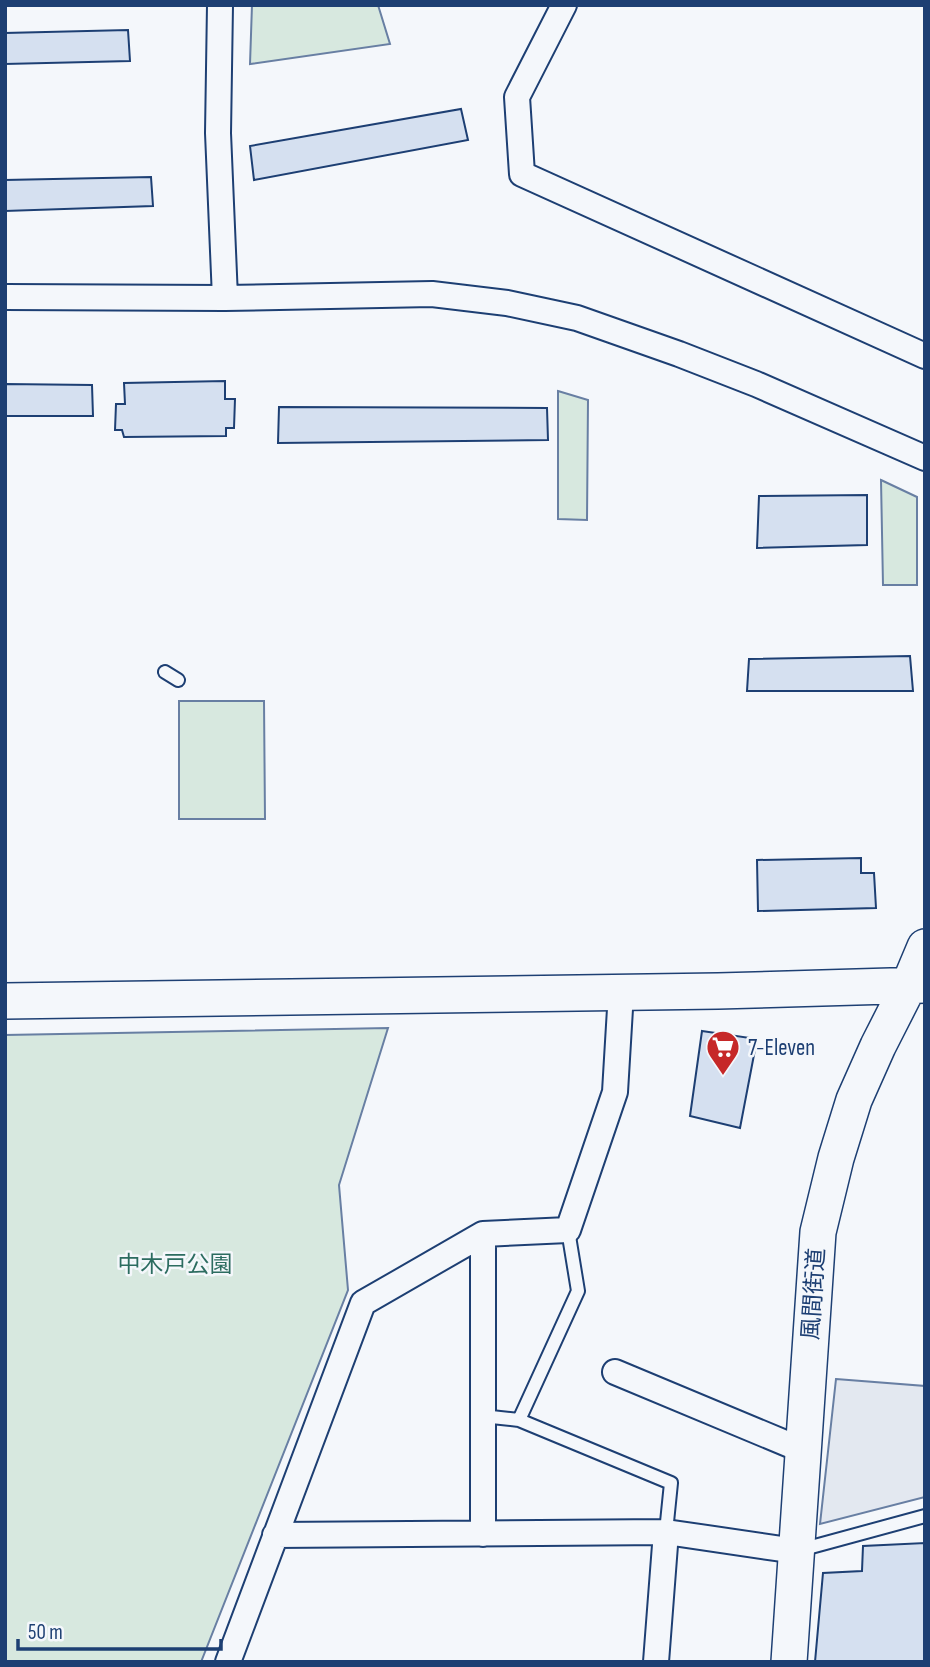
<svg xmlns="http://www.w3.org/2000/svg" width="930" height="1667" font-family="'Sofia Sans Condensed','Noto Sans JP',sans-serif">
  <rect width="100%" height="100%" fill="#f4f7fb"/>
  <!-- green -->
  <path fill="#d7e8df" stroke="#687fa3" stroke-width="2" d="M252,5H378L390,44L250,64Z
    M558,391L588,400L587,520L558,519Z
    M881,480L917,497V585H883Z
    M179,701H264L265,819H179Z
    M388,1028L339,1185L348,1290L201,1662H5V1035Z"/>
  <!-- parking -->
  <path fill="#e3e8f0" stroke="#687fa3" stroke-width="2" d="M836,1379L925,1386V1497L820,1524Z"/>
  <!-- building -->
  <path fill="#d5e0f0" stroke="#1d3f73" stroke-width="2" d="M128,30L130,61L5,64V33Z
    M461,109L468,140L254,180L250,146Z
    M151,177L153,206L5,211V180Z
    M225,381V399H235L234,428H226V436L124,437L122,430H115L116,404H125L124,383Z
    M5,384L92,385L93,416H5Z
    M279,407L547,408L548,440L278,443Z
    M867,495V545L757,548L759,496Z
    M910,656L913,691H747L749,659Z
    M861,858V873H874L876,908L758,911L757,860Z
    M702,1031L757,1039L740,1128L690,1116Z
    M925,1543V1662H815L823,1573L862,1571L863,1546Z"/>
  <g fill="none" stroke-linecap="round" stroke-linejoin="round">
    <defs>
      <path id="lane" d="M165,672L178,680
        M482,1416L519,1420L671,1483L666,1532
        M519,1420L578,1291L568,1230
        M800,1550L925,1516"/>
      <path id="street" d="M220,5L218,133L225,298
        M564,5L517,97L522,174L925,356
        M5,297L225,298L432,294L507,303L577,318L679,354L756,384L925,458
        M483,1234V1534
        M615,1372L802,1450
        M275,1535L666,1532L796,1551
        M228,1662L363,1303L483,1234L568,1230L615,1092L621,992
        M656,1662L666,1532"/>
      <path id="secondary" d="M5,1001L718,991L925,985
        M789,1662L818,1232L836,1158L854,1100L878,1046L909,985L925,947"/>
    </defs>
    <!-- lane casing -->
    <use href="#lane" stroke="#1d3f73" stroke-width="16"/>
    <!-- street casing -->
    <use href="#street" stroke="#1d3f73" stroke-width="28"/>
    <!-- secondary casing -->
    <use href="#secondary" stroke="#1d3f73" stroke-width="38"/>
    <!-- lane -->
    <use href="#lane" stroke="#f4f7fb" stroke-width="12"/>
    <!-- street -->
    <use href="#street" stroke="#f4f7fb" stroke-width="24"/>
    <!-- secondary -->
    <use href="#secondary" stroke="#f4f7fb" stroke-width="35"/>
  </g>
  <!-- icons -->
  <defs>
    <symbol id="supermarket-pin" viewBox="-11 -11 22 30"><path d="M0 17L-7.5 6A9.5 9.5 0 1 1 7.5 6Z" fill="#c62828" stroke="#f4f7fb"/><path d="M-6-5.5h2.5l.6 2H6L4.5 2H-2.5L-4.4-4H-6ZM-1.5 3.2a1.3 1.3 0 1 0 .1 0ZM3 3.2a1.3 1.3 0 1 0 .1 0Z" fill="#fff"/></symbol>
  </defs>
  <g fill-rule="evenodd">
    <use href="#supermarket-pin" x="704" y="1028" width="38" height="52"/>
  </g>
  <g text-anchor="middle" stroke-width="5" stroke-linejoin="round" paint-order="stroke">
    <!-- poi labels -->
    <g font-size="23" fill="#1d3f73" stroke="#f4f7fb" text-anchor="start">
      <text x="748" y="1055">7-Eleven</text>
    </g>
    <!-- park labels -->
    <g font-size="23" fill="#2c6c60" stroke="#f4f7fb">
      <text x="175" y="1272">中木戸公園</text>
    </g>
    <!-- street labels -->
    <g font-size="23" fill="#1d3f73" stroke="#f4f7fb">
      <text transform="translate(813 1294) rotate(-86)" y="8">風間街道</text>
    </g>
  </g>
  <!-- border -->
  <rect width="930" height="1667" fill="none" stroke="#1d3f73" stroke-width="14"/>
  <!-- scale -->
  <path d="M18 1639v10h203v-10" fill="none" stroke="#1d3f73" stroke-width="3.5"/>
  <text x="28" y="1639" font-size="21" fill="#1d3f73" stroke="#f4f7fb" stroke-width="5" paint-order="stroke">50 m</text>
</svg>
